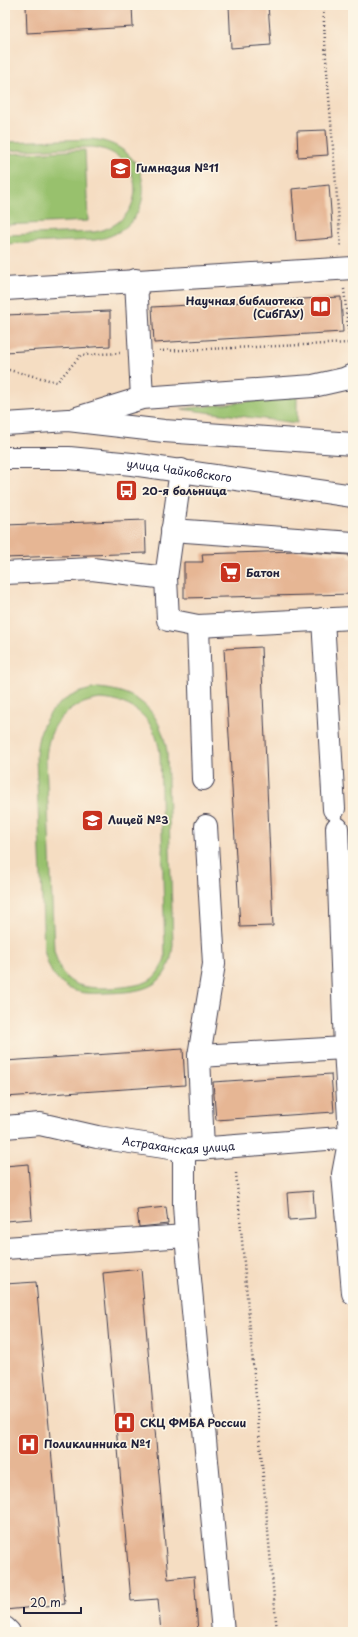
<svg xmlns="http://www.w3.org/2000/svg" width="358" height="1637" font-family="'Playpen Sans',sans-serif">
  <rect width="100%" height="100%" fill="#fcf5e5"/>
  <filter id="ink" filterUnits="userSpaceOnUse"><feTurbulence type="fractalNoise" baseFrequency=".025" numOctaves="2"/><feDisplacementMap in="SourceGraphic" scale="8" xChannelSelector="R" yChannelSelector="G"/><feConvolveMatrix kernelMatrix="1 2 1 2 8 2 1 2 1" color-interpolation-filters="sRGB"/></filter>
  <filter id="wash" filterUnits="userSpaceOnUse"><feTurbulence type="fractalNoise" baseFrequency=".012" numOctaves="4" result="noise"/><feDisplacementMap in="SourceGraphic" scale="16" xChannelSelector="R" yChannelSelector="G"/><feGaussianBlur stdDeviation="0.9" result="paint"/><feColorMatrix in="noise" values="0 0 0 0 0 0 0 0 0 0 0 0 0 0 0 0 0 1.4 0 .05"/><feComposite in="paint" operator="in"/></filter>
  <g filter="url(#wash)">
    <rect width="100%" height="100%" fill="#f5ddc2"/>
    <!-- green -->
    <path fill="#98c16d" stroke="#5d7254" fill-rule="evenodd" d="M91,139C159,145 161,230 95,240L5,244V235L94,232C150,223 148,152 91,147L5,151V142Z
      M85,150L88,221L5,225V154Z
      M297,396V423L181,409Z
      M98,688C139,691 160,711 167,751L173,944C170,988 144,992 106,993C89,994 73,994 60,982C50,974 47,962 44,949L36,757C38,717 59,694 98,688ZM100,699C135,701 155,719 160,753L165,958C162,966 158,975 150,980C138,988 97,990 83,986C77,985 71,982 67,978C59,970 57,961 54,950L46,759C48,724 66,704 100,699Z"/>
    <g id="blocks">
      <!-- building -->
      <path fill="#e6b694" d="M26,5H132L133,27L27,33Z
        M229,5H268L271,45L231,48Z
        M326,130L328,155L298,157L297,131Z
        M329,185L333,238L296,241L292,189Z
        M341,297L343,332L154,343L152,307Z
        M110,311V346L5,352V315Z
        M145,520L146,553L5,558V525Z
        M294,551L349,555V558H353V594L184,598V562H203L202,554Z
        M261,647L273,926L240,927L224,649Z
        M183,1049L185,1085L5,1097V1061Z
        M331,1074L334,1112L216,1120L213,1082Z
        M28,1164L32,1219L5,1221V1166Z
        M313,1191L315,1218L289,1220L287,1193Z
        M166,1207L168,1224L139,1227L137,1210Z
        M141,1269L168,1579L194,1576L198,1632H161L158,1599L131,1601L103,1273Z
        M36,1282L65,1604L5,1610V1284Z"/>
    </g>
  </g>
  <g filter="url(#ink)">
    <use href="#blocks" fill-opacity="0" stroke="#423e4f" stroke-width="1"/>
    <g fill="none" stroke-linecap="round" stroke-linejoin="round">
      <defs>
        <g id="minor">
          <path d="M136,280L142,398"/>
          <path d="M5,289L353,268"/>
          <path d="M181,470L166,578L168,620L198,626L353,618"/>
          <path d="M172,530L353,543"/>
          <path d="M5,573L92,569L166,578"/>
          <path d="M323,619L334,809"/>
          <path d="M198,626L203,779"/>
          <path d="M337,828L345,1048L350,1137L343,1174L353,1293"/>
          <path d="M199,1056L345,1048"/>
          <path id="s1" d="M5,1127L40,1124L97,1137L184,1150L353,1137"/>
          <path d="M203,1149L199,1056L214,964L206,826"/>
          <path d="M184,1150V1204L186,1236"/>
          <path d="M5,1248L186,1236L223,1632"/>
          <path d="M5,1628L9,1632"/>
        </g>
        <g id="major">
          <path d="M77,418L142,398L313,386L344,379L353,375"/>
          <path d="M5,424L68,420L164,431L353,444"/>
          <path id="s2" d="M5,458H69L132,464L353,496"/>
        </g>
      </defs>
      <!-- minor casing -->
      <use href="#minor" stroke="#423e4f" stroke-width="24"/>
      <!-- major casing -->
      <use href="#major" stroke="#423e4f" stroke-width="24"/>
      <!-- path -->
      <path stroke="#423e4f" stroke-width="2.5" stroke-dasharray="1 3" stroke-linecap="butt" d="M323,5L326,59L341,248
        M344,289L351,355
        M159,351L350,343
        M5,369L57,382L81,355L120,353
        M236,1173L277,1632"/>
      <!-- minor -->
      <use href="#minor" stroke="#fff" stroke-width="22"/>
      <!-- major -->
      <use href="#major" stroke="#fff" stroke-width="22"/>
    </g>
  </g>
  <!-- icons -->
  <defs>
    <symbol id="school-square" viewBox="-11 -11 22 22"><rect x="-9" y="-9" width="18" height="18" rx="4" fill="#c8321e" stroke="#fcf5e5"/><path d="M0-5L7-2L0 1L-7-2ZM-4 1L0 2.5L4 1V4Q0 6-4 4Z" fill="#fff"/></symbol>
    <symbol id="library-square" viewBox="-11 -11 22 22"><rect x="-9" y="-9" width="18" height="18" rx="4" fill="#c8321e" stroke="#fcf5e5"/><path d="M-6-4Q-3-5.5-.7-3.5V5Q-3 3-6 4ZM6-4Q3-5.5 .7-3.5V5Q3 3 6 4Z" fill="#fff"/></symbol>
    <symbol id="bus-square" viewBox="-11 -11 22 22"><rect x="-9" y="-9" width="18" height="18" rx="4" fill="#c8321e" stroke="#fcf5e5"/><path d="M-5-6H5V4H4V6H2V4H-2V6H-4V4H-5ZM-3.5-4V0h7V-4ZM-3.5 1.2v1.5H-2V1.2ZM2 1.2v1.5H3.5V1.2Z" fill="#fff"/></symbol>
    <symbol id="supermarket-square" viewBox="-11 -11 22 22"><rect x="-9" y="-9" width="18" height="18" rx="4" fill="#c8321e" stroke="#fcf5e5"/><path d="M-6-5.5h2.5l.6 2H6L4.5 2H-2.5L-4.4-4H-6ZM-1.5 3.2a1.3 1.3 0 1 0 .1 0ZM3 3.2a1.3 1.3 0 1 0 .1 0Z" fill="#fff"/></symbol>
    <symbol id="hospital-square" viewBox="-11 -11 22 22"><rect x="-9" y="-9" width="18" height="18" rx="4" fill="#c8321e" stroke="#fcf5e5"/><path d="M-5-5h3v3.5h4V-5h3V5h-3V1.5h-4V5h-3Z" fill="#fff"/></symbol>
  </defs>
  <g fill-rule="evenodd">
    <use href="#school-square" x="108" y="156" width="25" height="25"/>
    <use href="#library-square" x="308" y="294" width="25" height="25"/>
    <use href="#bus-square" x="114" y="478" width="25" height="25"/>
    <use href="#supermarket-square" x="218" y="560" width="25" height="25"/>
    <use href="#school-square" x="80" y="808" width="25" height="25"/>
    <use href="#hospital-square" x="112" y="1410" width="25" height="25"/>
    <use href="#hospital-square" x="16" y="1432" width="25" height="25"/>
  </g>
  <g text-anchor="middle" stroke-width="3.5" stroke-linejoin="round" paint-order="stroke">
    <!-- poi labels -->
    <g font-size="11" font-weight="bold" fill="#22223b" stroke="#fcf5e5" text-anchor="start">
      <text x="136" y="172">Гимназия №11</text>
      <text x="304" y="305" text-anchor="end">Научная библиотека<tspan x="304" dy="13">(СибГАУ)</tspan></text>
      <text x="142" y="495">20-я больница</text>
      <text x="246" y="577">Батон</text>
      <text x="108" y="824">Лицей №3</text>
      <text x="140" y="1427">СКЦ ФМБА России</text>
      <text x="44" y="1448">Поликлинника №1</text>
    </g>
    <!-- street labels -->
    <g font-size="11" fill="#22223b" stroke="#fcf5e5">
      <text dy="4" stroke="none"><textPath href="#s2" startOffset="175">улица Чайковского</textPath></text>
      <text dy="4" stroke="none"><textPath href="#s1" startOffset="176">Астраханская улица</textPath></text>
    </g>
  </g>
  <!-- margin -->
  <rect width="358" height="1637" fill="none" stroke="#fcf5e5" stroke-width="20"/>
  <!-- scale -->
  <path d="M24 1607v6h57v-6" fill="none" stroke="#22223b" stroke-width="2"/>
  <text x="30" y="1607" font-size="12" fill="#22223b" stroke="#fcf5e5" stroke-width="3" paint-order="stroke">20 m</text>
</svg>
